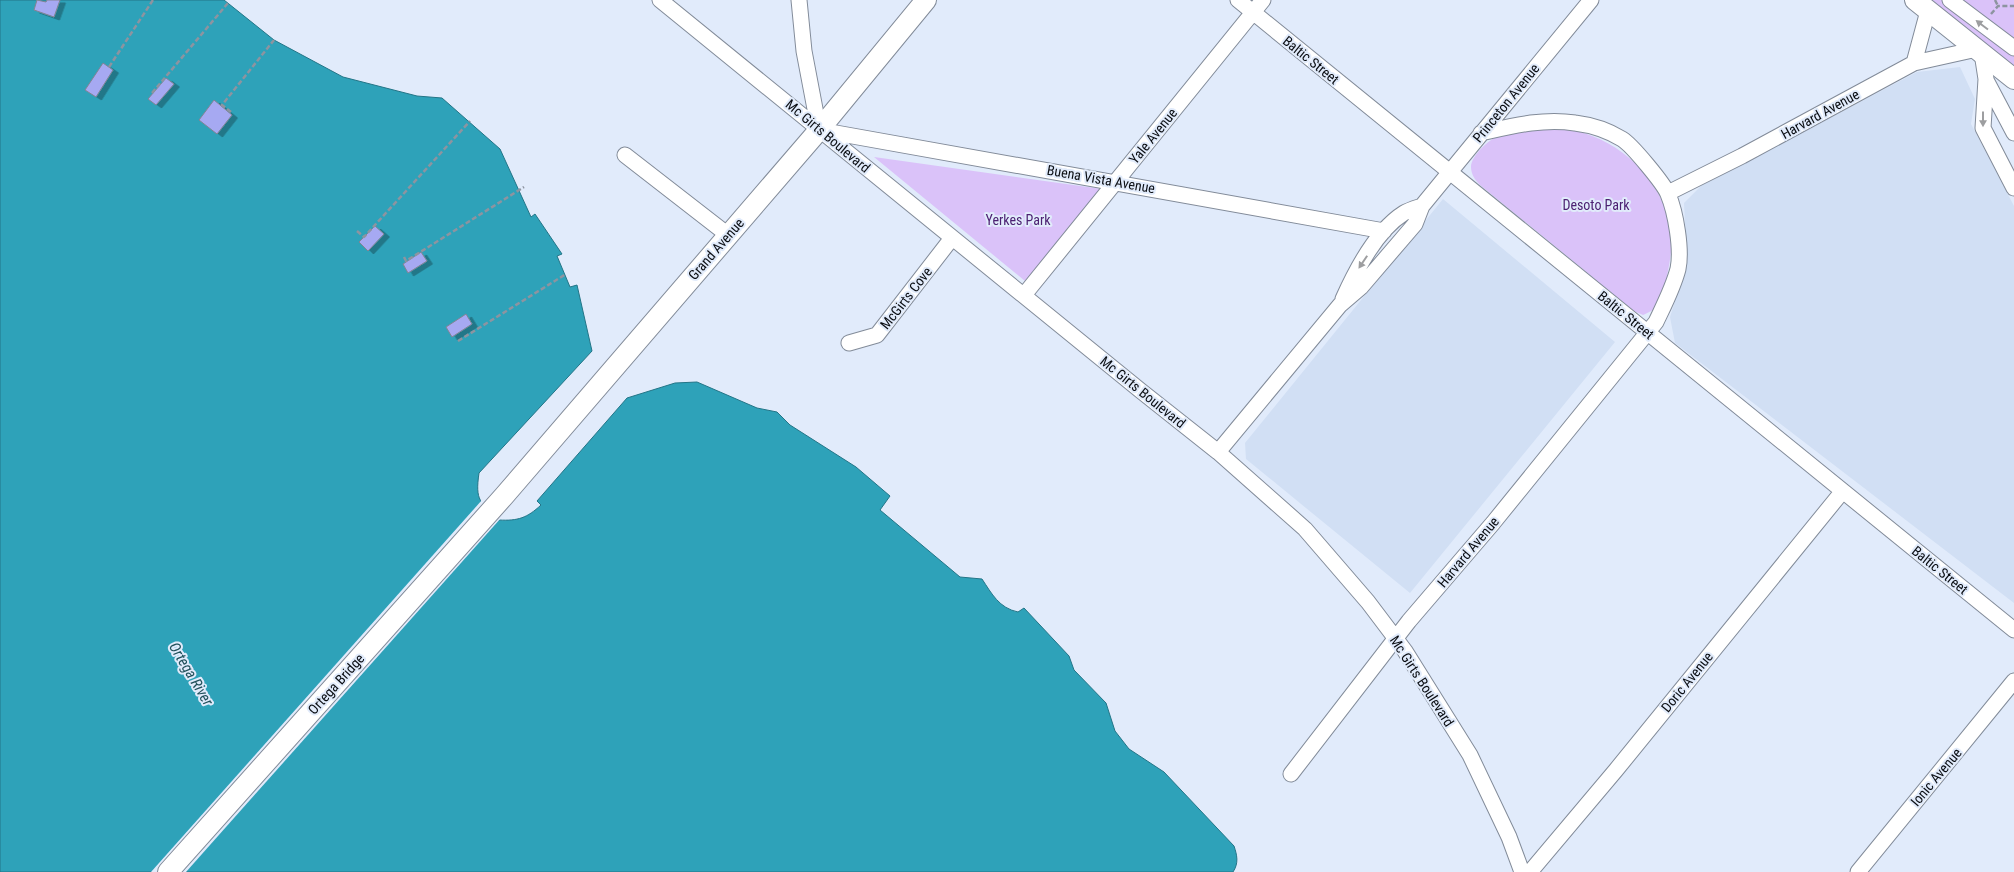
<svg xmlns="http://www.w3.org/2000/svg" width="2014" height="872" font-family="'Roboto Condensed',sans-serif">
  <defs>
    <filter id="shadow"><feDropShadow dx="5.5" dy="3" stdDeviation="0" flood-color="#0004"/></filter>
  </defs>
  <rect width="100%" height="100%" fill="#e1ebfb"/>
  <!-- built -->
  <path fill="#d1dff4" d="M1960,67L1975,99L1971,124L2014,206V603L1675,343L1670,317L1687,263L1684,203L1701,186L1917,72Z
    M1443,199L1615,342L1410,593L1246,459L1245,443Z"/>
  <!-- green -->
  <path fill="#dac2f9" d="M1925,0H2014V70Z
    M1542,129C1556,129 1571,128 1584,133C1628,147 1664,184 1671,231C1673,246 1670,261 1667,276C1664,295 1662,308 1643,315L1634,311L1480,185C1475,180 1471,174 1471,167C1471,156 1489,139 1499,136C1513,132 1528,131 1542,129Z
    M874,157L1102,189L1025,281Z"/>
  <!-- water -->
  <path fill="#2ea2b9" stroke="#237587" d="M0,0H224L274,40L343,77L417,96L442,98L500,149L531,217L535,214L562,254L557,256L570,287L577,285L592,351L479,473C475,501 480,502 499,520C518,521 527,518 541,505L537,501L627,398L675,383L697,382L757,408L777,412L790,425L856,467L890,496L880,510L960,577L982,579C992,594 999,608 1018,612L1024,608L1069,656L1074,670L1106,703L1115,731L1129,749L1164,772L1234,846C1237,855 1239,863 1233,872H0Z"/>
  <!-- pier -->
  <path fill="#e1ebfb" d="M482,500L501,518L186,872H151Z"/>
  <!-- building -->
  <path fill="#a6a9f2" stroke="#828393" filter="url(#shadow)" d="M37,0L46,2L47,0H60L54,17L34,10Z
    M103,63L113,70L96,97L85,90Z
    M166,78L174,84L156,105L148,99Z
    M214,100L232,115L217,134L199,120Z
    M375,226L384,234L368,251L359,242Z
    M421,252L427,261L408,273L403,264Z
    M466,314L472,324L452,337L446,327Z"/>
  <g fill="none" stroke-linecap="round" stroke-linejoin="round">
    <defs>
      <path id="minor" d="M660,0L1141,391L1218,452L1305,529L1368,602L1405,651L1470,755L1509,837L1522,872
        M799,0L804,51L819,130L1384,231
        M1238,0L2014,630
        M1950,0L2014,48
        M1982,53L1986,79L1983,128L2014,188
        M1914,63L1928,11
        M1986,80L2014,133
        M625,155L728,235
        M1668,193L1742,156L1914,63L1977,49
        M1024,295L1263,0
        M1343,299C1355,272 1377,230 1404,213C1409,210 1416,208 1422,206
        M849,343L877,335L952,238
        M1218,452L1340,305L1361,287L1415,224L1422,206L1591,0
        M1291,774L1409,621L1493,523L1656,322C1664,305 1673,288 1678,269C1682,250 1676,213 1668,194C1664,184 1632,145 1622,139C1609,131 1591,125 1575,123C1543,118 1512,126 1481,133
        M1530,872L1616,770L1842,492
        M1858,872L2014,681"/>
      <path id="major" d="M1915,0L2014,79
        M168,872L504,496L819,130L926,0"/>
    </defs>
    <!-- minor casing -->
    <use href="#minor" stroke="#828b99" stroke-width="17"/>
    <!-- major casing -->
    <use href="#major" stroke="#828b99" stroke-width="22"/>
    <!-- path -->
    <path stroke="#8d94a0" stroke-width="2.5" stroke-dasharray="5 2.5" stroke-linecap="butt" d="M1995,0L1998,6
      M1991,14L1998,6H2014
      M109,67L153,0
      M152,93L228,3
      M231,112L222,105L274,40
      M357,231L364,237L470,121
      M404,257L406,261L524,187
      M458,341L566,274"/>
    <!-- minor -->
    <use href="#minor" stroke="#fff" stroke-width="15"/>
    <!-- major -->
    <use href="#major" stroke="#fff" stroke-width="20"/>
  </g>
  <!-- one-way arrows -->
  <defs><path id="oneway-solid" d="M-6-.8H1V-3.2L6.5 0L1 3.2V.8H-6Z" transform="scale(1.25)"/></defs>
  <g fill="#9d9ea0">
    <use href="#oneway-solid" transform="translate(1982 25) rotate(-143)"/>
    <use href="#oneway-solid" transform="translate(1983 119) rotate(90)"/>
    <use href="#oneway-solid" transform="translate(1363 262) rotate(124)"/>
  </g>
  <g text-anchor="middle" stroke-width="4" stroke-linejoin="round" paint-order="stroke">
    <!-- street labels -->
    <g font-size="14" fill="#090c11" stroke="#e1ebfb">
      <text transform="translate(1311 60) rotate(39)" y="5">Baltic Street</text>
      <text transform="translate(1506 103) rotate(-51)" y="5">Princeton Avenue</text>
      <text transform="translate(1820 114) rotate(-29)" y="5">Harvard Avenue</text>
      <text transform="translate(828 136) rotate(40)" y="5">Mc Girts Boulevard</text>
      <text transform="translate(1153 136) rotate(-51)" y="5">Yale Avenue</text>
      <text transform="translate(1101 179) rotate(10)" y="5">Buena Vista Avenue</text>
      <text transform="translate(716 249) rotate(-49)" y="5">Grand Avenue</text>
      <text transform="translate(906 298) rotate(-52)" y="5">McGirts Cove</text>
      <text transform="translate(1626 315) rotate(39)" y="5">Baltic Street</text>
      <text transform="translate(1143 392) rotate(39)" y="5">Mc Girts Boulevard</text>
      <text transform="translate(1468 552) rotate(-50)" y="5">Harvard Avenue</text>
      <text transform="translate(1940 570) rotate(39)" y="5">Baltic Street</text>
      <text transform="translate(1422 681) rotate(57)" y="5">Mc Girts Boulevard</text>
      <text transform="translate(1687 682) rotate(-51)" y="5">Doric Avenue</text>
      <text transform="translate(336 684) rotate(-48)" y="5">Ortega Bridge</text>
      <text transform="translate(1936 777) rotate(-50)" y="5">Ionic Avenue</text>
    </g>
    <!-- park labels -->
    <g font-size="14" fill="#4c2172" stroke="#e1ebfb">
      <text x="1596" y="210">Desoto Park</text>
      <text x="1018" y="225">Yerkes Park</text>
    </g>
    <!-- water labels -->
    <g font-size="15" font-style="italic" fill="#21505a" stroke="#e1ebfb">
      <text transform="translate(191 674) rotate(59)" y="5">Ortega River</text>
    </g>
  </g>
</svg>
